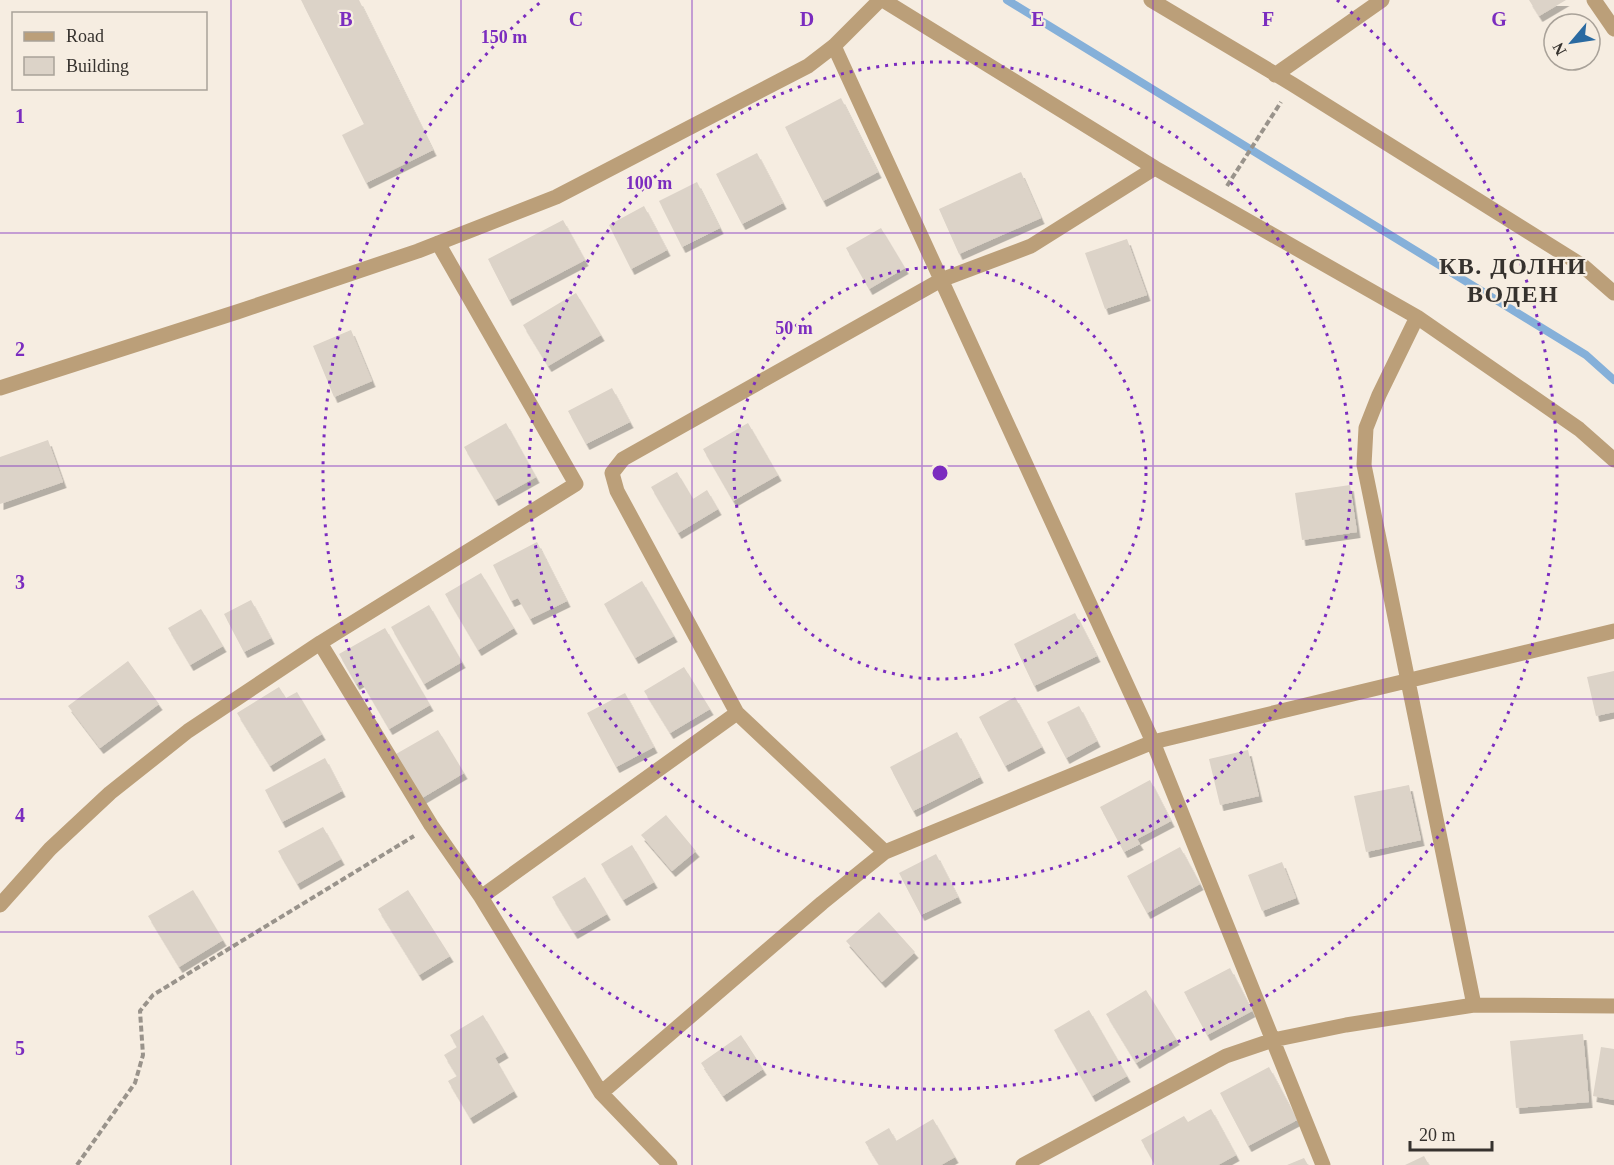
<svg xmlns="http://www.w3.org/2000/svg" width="1614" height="1165" font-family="'Times New Roman',serif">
  <defs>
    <filter id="shadow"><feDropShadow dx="3.5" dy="6" stdDeviation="0" flood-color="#0004"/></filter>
  </defs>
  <rect width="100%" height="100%" fill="#f6ede1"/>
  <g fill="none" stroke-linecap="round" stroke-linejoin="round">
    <!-- stream -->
    <path stroke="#85b0d9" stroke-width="8" d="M1007,0L1586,355L1614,380"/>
  </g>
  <!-- building -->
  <path fill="#dcd3c8" filter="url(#shadow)" d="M301,0H359L433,150L366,183L342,135L364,124Z
    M1529,0H1566L1539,16Z
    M841,98L878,172L823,201L785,127Z
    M757,153L783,203L742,224L716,174Z
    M1021,172L1041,218L959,254L939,209Z
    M697,182L720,228L682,247L659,201Z
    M644,206L667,250L631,269L609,225Z
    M563,220L585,260L509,300L488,259Z
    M881,228L905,268L869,289L846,248Z
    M1127,239L1147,295L1105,309L1085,253Z
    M576,293L601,335L548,366L523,325Z
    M351,330L372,381L334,397L313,346Z
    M612,388L630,422L586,444L568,411Z
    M506,423L536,477L495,500L464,447Z
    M748,423L778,475L733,501L703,449Z
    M48,440L63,482L0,504V457Z
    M677,472L693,499L707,490L718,509L678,533L651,487Z
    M1350,485L1357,532L1302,540L1295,493Z
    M537,542L567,601L530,619L518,598L511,601L493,565Z
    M481,573L514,628L478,650L445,594Z
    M642,581L674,636L635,658L604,604Z
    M251,600L271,638L244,652L224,614Z
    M429,605L462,662L424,684L391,627Z
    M201,609L223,646L190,665L168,628Z
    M1075,613L1097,656L1034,686L1014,644Z
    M385,628L430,705L389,729L361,681L356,684L339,654Z
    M128,661L159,704L100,748L68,706Z
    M684,667L710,709L670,733L644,691Z
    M1614,671V712L1596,716L1587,677Z
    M279,687L286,698L297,692L322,734L270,766L237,713Z
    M625,693L654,747L616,767L587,713Z
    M1015,697L1042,747L1005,766L979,717Z
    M1079,706L1097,741L1066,758L1047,722Z
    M438,730L464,773L422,798L396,754Z
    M957,732L980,777L913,811L890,767Z
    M1248,750L1259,796L1220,805L1209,759Z
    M325,758L342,791L282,822L265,790Z
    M1150,780L1171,821L1137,839L1140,844L1124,852L1100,807Z
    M1409,785L1421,840L1366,852L1354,796Z
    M666,815L696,851L672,871L641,835Z
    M323,827L341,859L297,884L278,851Z
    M632,845L654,882L623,900L601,864Z
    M1180,847L1200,884L1147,913L1127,876Z
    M936,854L958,897L921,915L899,873Z
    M1282,862L1296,898L1262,911L1248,875Z
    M585,877L607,914L574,933L552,897Z
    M193,890L223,940L179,967L148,916Z
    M408,890L450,956L419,975L378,909Z
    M879,912L915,952L882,982L846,941Z
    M1230,968L1252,1011L1207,1035L1184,992Z
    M1146,990L1176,1039L1136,1063L1106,1014Z
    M1089,1010L1127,1076L1092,1096L1054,1030Z
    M483,1015L505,1052L495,1058L514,1091L470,1118L448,1081L457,1076L444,1055L457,1047L450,1035Z
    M1583,1034L1589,1102L1516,1108L1510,1041Z
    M741,1035L763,1069L723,1096L701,1063Z
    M1601,1047L1614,1049V1100L1593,1096Z
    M1269,1067L1297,1120L1248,1146L1220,1093Z
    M1211,1109L1236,1155L1218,1165H1155L1141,1140L1184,1116L1188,1122Z
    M933,1119L955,1157L941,1165H879L865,1142L889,1128L896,1141Z
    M1424,1156L1429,1165H1405Z
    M1304,1158L1308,1165H1287Z"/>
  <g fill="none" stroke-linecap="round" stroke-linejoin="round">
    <!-- path -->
    <path stroke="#99938b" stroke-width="4" stroke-dasharray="6 3" stroke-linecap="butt" d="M1227,186L1281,102
      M77,1165L135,1083L143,1055L140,1011L153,995L414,836"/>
    <!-- minor -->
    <path stroke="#bb9f79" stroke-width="15" d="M883,0L1155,168L1417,317L1579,429L1614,460
      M1151,0L1292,84L1583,266L1614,293
      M1594,0L1614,29
      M834,46L1153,742L1323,1165
      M1275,75L1382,0
      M1417,317L1379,395L1366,428L1364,465L1474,1005L1614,1006
      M0,388L237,312L418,251L556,197L808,66L834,46L880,0
      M320,643L431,825L481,897L601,1093L670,1165
      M885,852L737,713L617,491L612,473L623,459L941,280L1031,246L1155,168
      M481,897L737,713
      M0,905L50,849L110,793L188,731L320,643L576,484L438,243
      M601,1093L822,903L885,852L1153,742L1614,631
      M1023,1165L1226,1056L1273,1040L1346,1025L1474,1005"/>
  </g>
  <!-- grid -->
  <path fill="none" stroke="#7b2cbf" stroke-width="1.5" stroke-opacity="0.55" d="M231,0V1165M461,0V1165M692,0V1165M922,0V1165M1153,0V1165M1383,0V1165M0,233H1614M0,466H1614M0,699H1614M0,932H1614"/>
  <!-- distance rings -->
  <g fill="none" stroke="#7b2cbf" stroke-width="3" stroke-dasharray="3 6">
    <circle cx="940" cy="473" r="206"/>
    <circle cx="940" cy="473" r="411"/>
    <path d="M1337 0A617 617 0 1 1 543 0"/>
  </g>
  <g text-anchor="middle" stroke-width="4.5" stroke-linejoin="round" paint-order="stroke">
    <!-- district labels -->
    <g font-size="24" font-weight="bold" letter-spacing="1.5" fill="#36322e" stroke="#f6ede1">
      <text x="1513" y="274">КВ. ДОЛНИ<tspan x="1513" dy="28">ВОДЕН</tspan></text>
    </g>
  </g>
  <g font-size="20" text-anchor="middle" font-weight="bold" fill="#7b2cbf" stroke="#f6ede1" stroke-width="4.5" stroke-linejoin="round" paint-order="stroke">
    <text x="346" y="26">B</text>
    <text x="576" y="26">C</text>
    <text x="807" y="26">D</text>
    <text x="1038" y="26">E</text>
    <text x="1268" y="26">F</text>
    <text x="1499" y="26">G</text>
    <text x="20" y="123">1</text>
    <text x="20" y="356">2</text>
    <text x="20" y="589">3</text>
    <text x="20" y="822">4</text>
    <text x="20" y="1055">5</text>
  </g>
  <circle cx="940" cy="473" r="9" fill="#7b2cbf" stroke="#f6ede1" stroke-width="3"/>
  <g font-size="18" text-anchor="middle" font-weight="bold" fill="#7b2cbf" stroke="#f6ede1" stroke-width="4.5" stroke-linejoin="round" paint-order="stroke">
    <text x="504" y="43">150 m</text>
    <text x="649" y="189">100 m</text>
    <text x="794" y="334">50 m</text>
  </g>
  <!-- legend -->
  <rect x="12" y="12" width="195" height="78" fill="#f6ede1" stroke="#a9a299" stroke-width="1.5"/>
  <rect x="24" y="32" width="30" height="9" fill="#bb9f79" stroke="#a9a299" stroke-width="1.5"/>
  <text x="66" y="42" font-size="18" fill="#36322e">Road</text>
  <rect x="24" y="57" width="30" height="18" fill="#dcd3c8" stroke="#a9a299" stroke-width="1.5"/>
  <text x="66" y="72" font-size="18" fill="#36322e">Building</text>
  <!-- north arrow -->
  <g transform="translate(1572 42) rotate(241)"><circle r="28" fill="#f6ede1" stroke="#a9a299" stroke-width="1.5"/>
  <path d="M0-4.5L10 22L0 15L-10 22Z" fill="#2a6aa1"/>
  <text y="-9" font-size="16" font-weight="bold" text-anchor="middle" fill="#36322e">N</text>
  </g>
  <!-- scale -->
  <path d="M1410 1141v9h82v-9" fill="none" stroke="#36322e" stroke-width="3"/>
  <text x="1419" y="1141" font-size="18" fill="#36322e" stroke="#f6ede1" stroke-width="4.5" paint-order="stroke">20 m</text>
</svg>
